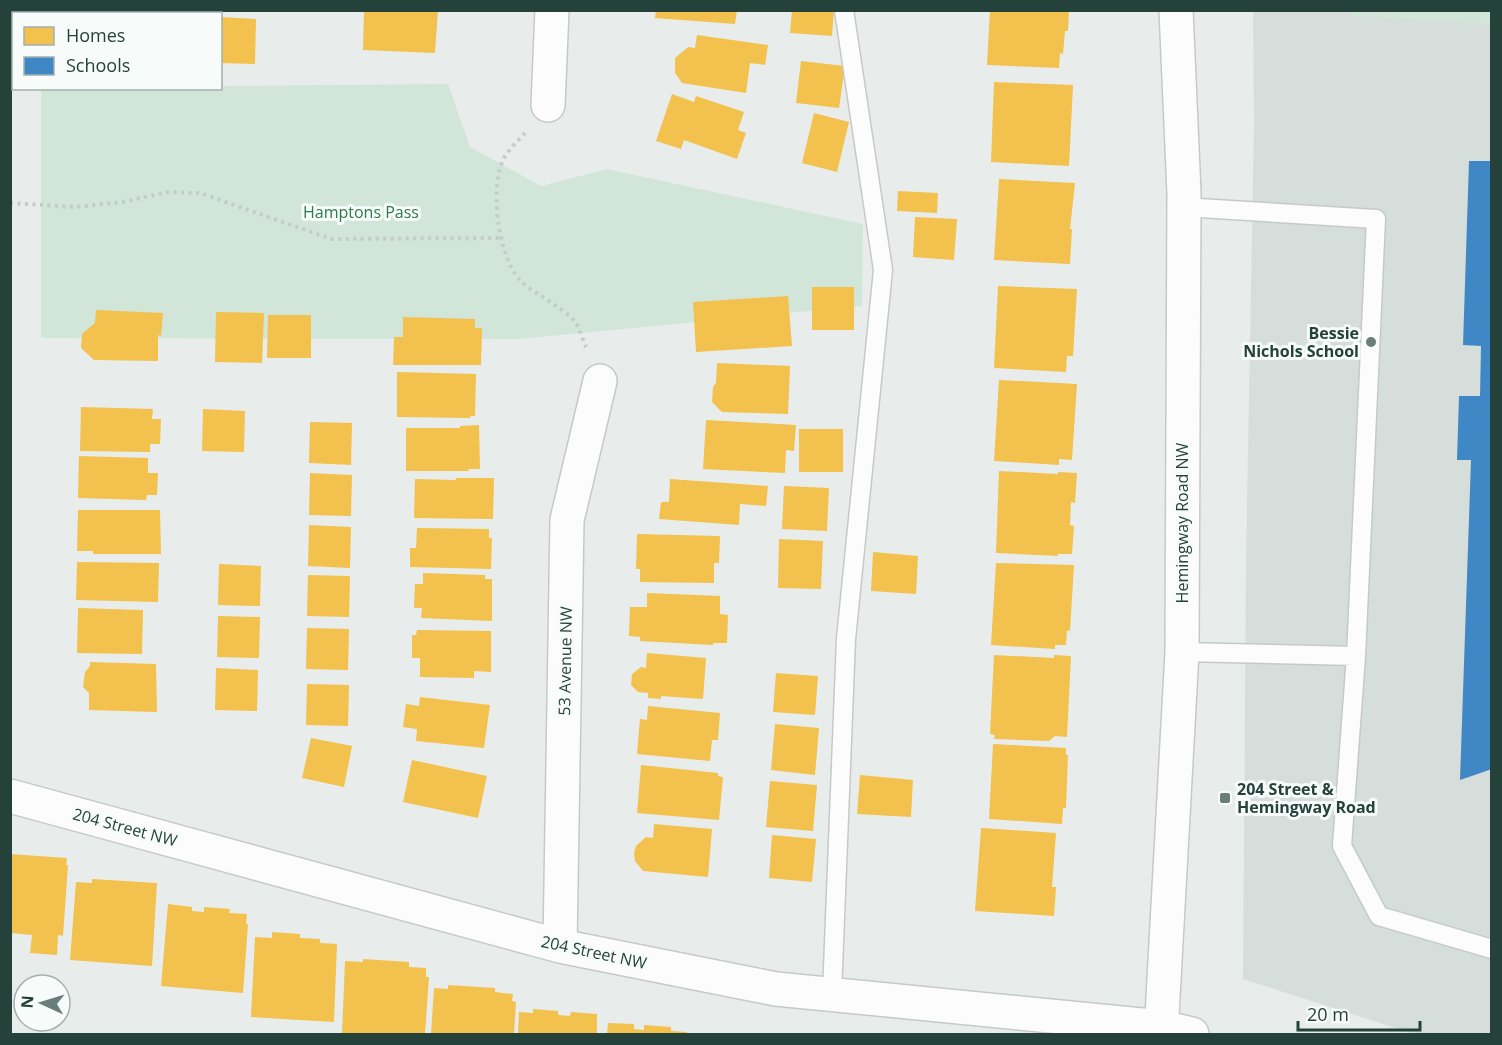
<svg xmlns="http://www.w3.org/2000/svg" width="1502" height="1045" font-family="'Open Sans',sans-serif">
  <rect width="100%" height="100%" fill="#e8edeb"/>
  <!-- built -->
  <path fill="#d6dedb" d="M1253,11H1491V1034H1414L1243,979L1246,561L1254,123Z"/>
  <!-- green -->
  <path fill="#d1e6d8" d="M1353,10L1491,11V24L1352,16Z
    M448,84L470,147L541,186L607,169L863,224L862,306L519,339L41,338V89L220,88L221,86Z"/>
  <!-- homes -->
  <path fill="#f2c14e" d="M364,10H438L435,53L363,50Z
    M656,10H737L735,24L655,18Z
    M792,10H834L832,36L790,33Z
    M990,10H1069L1068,31H1065L1063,54L1060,53L1059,68L987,65Z
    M220,17L256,19L255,64L220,63Z
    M697,35L768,45L765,65L750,63L746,93L682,83L675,73V58L688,47L695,48Z
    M801,61L845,66L839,108L796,103Z
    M994,82L1073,85L1069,166L991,162Z
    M672,94L694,102L696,96L744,112L738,130L746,133L737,159L684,140L681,149L656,141Z
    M814,113L849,122L837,172L802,163Z
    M999,179L1075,183L1070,229H1072L1070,264L994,260Z
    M898,191L938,193L937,213L897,211Z
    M915,217L957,219L954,260L913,257Z
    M998,286L1077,289L1073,356H1067L1066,372L994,368Z
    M812,287H854V330H812Z
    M788,296L792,346L696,352L693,302Z
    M96,310L163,313L161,336L158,335V361L94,360L81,348L82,334L95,323Z
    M216,312L264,313L262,363L215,362Z
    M268,315H311V358H267Z
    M403,317L475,319V328H482L481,365H393L394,337H403Z
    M717,363L790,366L788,414L722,412L712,402L713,387L716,383Z
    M397,372L476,374L475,416H470V418L397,417Z
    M999,380L1077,384L1072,460L1059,459V465L994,461Z
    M81,407L153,409L152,419H161L160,444H150V452L80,451Z
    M203,409L245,411L244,452L202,451Z
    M706,420L796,425L794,451L786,450L785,473L703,469Z
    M310,422L352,423L351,465L309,463Z
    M479,425L480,469H468L469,471H406V428H460V426Z
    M799,429H843V472H799Z
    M79,456L148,458V473H158L157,495H147L146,500L78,498Z
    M999,471L1058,474V472L1077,473L1075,503L1071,502L1070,525L1074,526L1072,554H1058V556L996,553Z
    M310,473L352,475L351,516L309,515Z
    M456,478H494L493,519L414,518L415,479L456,480Z
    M670,479L768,486L766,506L740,504L739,525L659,519L661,502H669Z
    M784,486L829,488L827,531L782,529Z
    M78,510H160L161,554H93V551H77Z
    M309,525L351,527L350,568L308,566Z
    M417,528L489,529V538H492L491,569L410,567V548H416Z
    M637,534L720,536L719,563H714V583L640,582V569H636Z
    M779,539L823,541L821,589L778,588Z
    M873,552L918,556L916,594L871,591Z
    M77,562L159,563L158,602L76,600Z
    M996,563L1074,565L1070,631L1067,630L1066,645H1055V649L991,645Z
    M219,564L261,566L260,606L218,605Z
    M423,573L485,575V579H492V621L421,618L422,608H414L415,584H423Z
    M308,575L350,576L349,617L307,616Z
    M647,593L720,596V614L728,615L727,643H713V645L640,641V637L629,636L630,607H647Z
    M78,608L143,610L142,654L77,653Z
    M218,616L260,617L259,658L217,657Z
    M307,628L349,629L348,670L306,669Z
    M417,630L491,631V672L474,671V678L420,677V658H412V635H416Z
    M647,653L706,658L703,699L661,696V699L648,698V693L638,692L631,685L632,674L641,667L646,668Z
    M994,655L1054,658V655L1071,656L1067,737L1055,736L1049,741L994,739L995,735L990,734Z
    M90,662L156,664L157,712L89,710V693L83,687L85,672L90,666Z
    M216,668L258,670L257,711L215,710Z
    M776,673L818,676L815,715L773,712Z
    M307,684L349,685L348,726L306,725Z
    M420,697L490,705L484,748L416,741L417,729L403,727L406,704L419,706Z
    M648,706L720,713L718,740H712L710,761L637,754L640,719L647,720Z
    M775,724L819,728L815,775L771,770Z
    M311,738L352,746L344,787L302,778Z
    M993,744L1066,748V755H1068L1066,808H1063L1062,824L989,819Z
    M412,760L487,776L478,818L403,802Z
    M641,765L718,773V776L723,777L719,820L637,813Z
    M860,775L913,780L911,817L857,814Z
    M770,781L817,785L813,831L766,827Z
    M654,824L712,829L708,877L643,871L635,861L634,853L636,846L646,837L653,838Z
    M981,828L1056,833L1052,887H1056L1054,916L975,911Z
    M772,835L816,839L812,882L769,878Z
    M10,854L67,858L66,865H68L63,936L58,935L57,955L30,953L32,935L10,933Z
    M92,879L157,883L152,966L70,960L76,882L92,883Z
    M168,904L192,907V911L204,912V907L230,909L229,913L247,914L246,924H248L243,993L161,986Z
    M272,932L300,934V938L320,939V943L337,944L334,1022L251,1017L255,937L272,938Z
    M363,959L409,962V967L426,968V977H429L425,1034H342L345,961L363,962Z
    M448,985L495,988V992L513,994L512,1001L516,1002L514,1034H431L434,988L448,989Z
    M533,1009L558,1011V1015L570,1016L571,1012L597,1014V1034H518L519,1012L533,1013Z
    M608,1023L634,1024V1029L644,1030V1025L671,1027V1031L687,1032L686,1034H607Z"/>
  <!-- schools -->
  <path fill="#3f88c5" d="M1469,161H1492V769L1460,780L1471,460H1457L1459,396H1480L1481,346L1463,345Z"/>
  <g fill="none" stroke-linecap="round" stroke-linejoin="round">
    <defs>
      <path id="service" d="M1183,207L1376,219L1356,656
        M1182,652L1356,656L1342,846L1379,916L1492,949
        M832,994L846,639L883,270L844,10"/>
      <path id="minor" d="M548,105L552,10
        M10,796L560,946L776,989L1162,1027
        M560,946L567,520L600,381"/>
      <path id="tertiary" d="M1162,1027L1192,1034
        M1161,1034L1182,652L1184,193L1176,10"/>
    </defs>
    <!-- service casing -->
    <use href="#service" stroke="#c5cac8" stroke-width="21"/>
    <!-- minor casing -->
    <use href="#minor" stroke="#c5cac8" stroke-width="36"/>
    <!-- tertiary casing -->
    <use href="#tertiary" stroke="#c5cac8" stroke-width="36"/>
    <!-- path -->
    <path stroke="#c3ccca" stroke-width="4" stroke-dasharray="3 4.5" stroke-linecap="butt" d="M525,133C518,141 509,149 504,158C489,186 498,257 520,280C533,294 565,308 575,322C580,328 582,339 586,347
      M10,203L75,207L123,202L168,192L200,193L331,239L501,238"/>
    <!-- service -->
    <use href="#service" stroke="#fcfcfc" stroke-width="18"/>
    <!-- minor -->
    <use href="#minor" stroke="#fcfcfc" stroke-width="33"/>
    <!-- tertiary -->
    <use href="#tertiary" stroke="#fcfcfc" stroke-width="33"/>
  </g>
  <!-- markers -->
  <g fill="#697e78" stroke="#f7fbf9" stroke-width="2">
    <circle cx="1371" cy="342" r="6"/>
    <rect x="1219" y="792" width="12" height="12" rx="3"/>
  </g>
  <g text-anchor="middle" stroke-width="6" stroke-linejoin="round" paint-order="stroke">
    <!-- park labels -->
    <g font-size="16" fill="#2d7a4b" stroke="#f7fbf9">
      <text x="361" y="218">Hamptons Pass</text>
    </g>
    <!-- poi labels -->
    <g font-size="16" font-weight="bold" fill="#24423a" stroke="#f7fbf9" text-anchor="end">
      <text x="1359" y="339">Bessie<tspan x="1359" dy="18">Nichols School</tspan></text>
      <text x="1237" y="795" text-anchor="start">204 Street &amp;<tspan x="1237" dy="18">Hemingway Road</tspan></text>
    </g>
    <!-- street labels -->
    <g font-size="16" fill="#24423a" stroke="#f7fbf9">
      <text transform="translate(1182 523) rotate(-90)" y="6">Hemingway Road NW</text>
      <text transform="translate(565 661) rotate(-89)" y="6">53 Avenue NW</text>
      <text transform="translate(125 827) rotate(15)" y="6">204 Street NW</text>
      <text transform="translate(594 952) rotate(12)" y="6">204 Street NW</text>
    </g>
  </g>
  <!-- border -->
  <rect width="1502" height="1045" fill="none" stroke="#24423a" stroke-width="24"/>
  <!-- legend -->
  <rect x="12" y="12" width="210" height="78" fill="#f7fbf9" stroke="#a3b1ad" stroke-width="1.5"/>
  <rect x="24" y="27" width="30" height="18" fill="#f2c14e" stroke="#a3b1ad" stroke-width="1.5"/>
  <text x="66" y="42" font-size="18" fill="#24423a">Homes</text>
  <rect x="24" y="57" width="30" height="18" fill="#3f88c5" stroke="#a3b1ad" stroke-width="1.5"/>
  <text x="66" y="72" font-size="18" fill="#24423a">Schools</text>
  <!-- north arrow -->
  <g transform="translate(42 1003) rotate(274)"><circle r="28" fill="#f7fbf9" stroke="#a3b1ad" stroke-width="1.5"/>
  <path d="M0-4.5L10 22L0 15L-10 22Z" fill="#697e78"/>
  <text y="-9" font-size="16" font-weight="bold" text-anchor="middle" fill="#24423a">N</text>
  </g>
  <!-- scale -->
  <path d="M1298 1021v9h122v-9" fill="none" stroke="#24423a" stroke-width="3"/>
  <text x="1307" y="1021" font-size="18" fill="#24423a" stroke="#f7fbf9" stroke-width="4.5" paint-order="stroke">20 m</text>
</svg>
